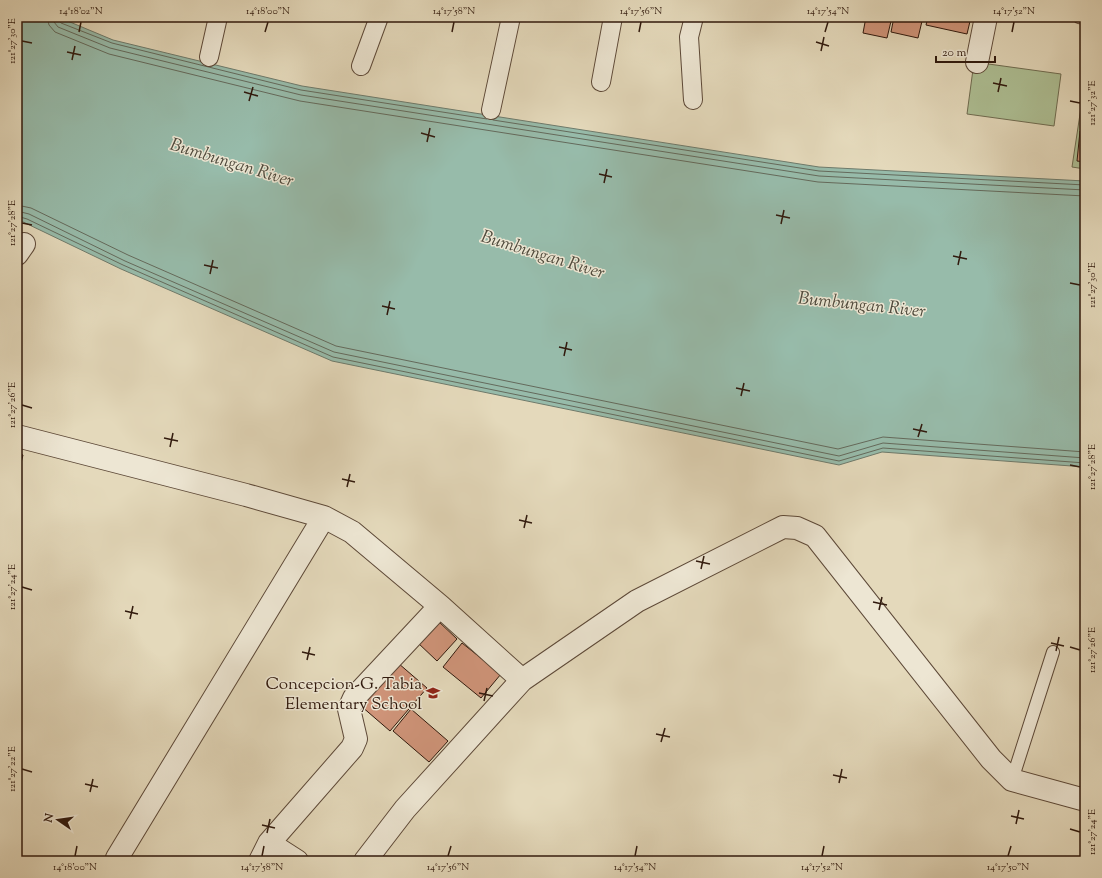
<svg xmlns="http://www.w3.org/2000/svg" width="1102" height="878" font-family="'Sorts Mill Goudy',serif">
  <rect width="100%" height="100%" fill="#e4d9bb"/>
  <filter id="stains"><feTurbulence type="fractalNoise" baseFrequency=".005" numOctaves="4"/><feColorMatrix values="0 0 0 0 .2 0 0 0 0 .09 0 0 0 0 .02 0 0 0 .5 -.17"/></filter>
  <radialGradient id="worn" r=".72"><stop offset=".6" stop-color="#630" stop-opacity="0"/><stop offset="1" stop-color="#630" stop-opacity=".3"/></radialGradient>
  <!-- green -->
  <path fill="#aec095" stroke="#6f6c51" d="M974,62L1061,74L1054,126L967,114Z
    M1085,81V169L1072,167Z"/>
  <!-- water -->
  <path fill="#97bbaa" stroke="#6e7a6b" d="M17,17H58L113,40L302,86L819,167L1085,181V467L882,452L839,465L332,361L121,269L17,219Z"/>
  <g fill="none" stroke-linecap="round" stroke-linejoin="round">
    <!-- shore -->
    <path stroke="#646a5c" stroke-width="1" d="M47,17L49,25L55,32L109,54L300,101L818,182L1085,196
      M53,17L54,22L58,27L110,48L301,95L819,176L1085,190
      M58,17L59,20L61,23L112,43L301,90L487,119
      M493,120L819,171L1085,185
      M17,205L31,208L128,255L336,346L838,449L883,437L1085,452
      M17,211L29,214L125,261L334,352L839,456L883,443L1085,458
      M17,216L27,219L123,265L333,357L839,461L883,448L1085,463"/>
  </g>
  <!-- building -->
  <path fill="#cf9479" stroke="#30190d" d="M866,17H892L887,38L863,33Z
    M894,17H923L918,38L891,32Z
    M928,17H971L967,34L926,25Z
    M1080,131L1085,132V162L1077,161Z
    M17,453L23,455L17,479Z
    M437,620L457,639L437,661L417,642Z
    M462,643L501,674L481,698L443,667Z
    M398,663L427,688L390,731L361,706Z
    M411,709L448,741L429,762L393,731Z"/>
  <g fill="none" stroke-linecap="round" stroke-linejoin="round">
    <defs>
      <path id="service" d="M1079,17L1085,18
        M1012,780L1053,652"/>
      <path id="pedestrian" d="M209,57L218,17
        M361,66L379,17
        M601,82L613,17
        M693,100L689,37L694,17
        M491,110L511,17"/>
      <path id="minor" d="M977,62L986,17
        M17,254L24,244
        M17,436L246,495L324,517L352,532L440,606L522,680
        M269,843L297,861
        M117,858L324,517
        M260,861L269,843L352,748L356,739L349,709L354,698L440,606
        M365,861L405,809L522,680L637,601L783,527L797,528L815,536L991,759L1012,780L1085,800"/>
    </defs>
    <!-- service casing -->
    <use href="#service" stroke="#5d4938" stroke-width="14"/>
    <!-- pedestrian casing -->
    <use href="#pedestrian" stroke="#5d4938" stroke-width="20"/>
    <!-- minor casing -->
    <use href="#minor" stroke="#5d4938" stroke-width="24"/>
    <!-- service -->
    <use href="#service" stroke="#ede6d3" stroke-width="12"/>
    <!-- pedestrian -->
    <use href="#pedestrian" stroke="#ede6d3" stroke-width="18"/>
    <!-- minor -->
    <use href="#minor" stroke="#ede6d3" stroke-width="22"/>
  </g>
  <!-- ticks -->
  <path fill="none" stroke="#30190d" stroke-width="1.5" d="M79,32L81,22M265,32L268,22M452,32L454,22M639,32L641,22M825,32L828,22M1012,32L1014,22M22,41L32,43M816,42L829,46M821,51L824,37M67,52L81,55M72,60L75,46M993,83L1007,86M244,92L258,96M998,92L1001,78M249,101L253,87M1070,101L1080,103M421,133L435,137M427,142L430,128M599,174L612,177M604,183L607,169M776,215L790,218M22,223L32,225M781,224L784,210M953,256L967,259M204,265L218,268M958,265L961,251M210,274L213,260M1070,283L1080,285M382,306L395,309M387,315L390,301M559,347L572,350M564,356L567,342M736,388L750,391M741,396L744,383M22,405L32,408M913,429L927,432M918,437L922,424M164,438L178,441M170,447L173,433M1070,465L1080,467M342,479L355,482M347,487L350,474M519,520L532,523M524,528L527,515M696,561L710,564M701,569L704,556M22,587L32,590M873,602L887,605M879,610L882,597M125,611L138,614M130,619L133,606M1051,643L1064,646M1070,647L1080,650M1056,651L1059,637M302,652L315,655M307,660L310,647M479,693L493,696M484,701L487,688M656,734L670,737M661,742L665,728M22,769L32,772M833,775L847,778M839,783L842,769M85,784L98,787M90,792L93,779M1011,816L1024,819M1016,824L1019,810M262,825L275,828M1070,829L1080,832M267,833L270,819M75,856L77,846M262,856L264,846M448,856L451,846M635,856L637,846M822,856L824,846M1008,856L1011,846"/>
  <!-- icons -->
  <defs>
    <symbol id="school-bare" viewBox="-9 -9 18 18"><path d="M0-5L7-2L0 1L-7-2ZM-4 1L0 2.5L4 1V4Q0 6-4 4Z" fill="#8f2418" stroke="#ede6d3" stroke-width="2.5" paint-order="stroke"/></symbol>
  </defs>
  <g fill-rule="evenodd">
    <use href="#school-bare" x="423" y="683" width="20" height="20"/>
  </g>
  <g text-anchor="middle" stroke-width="3" stroke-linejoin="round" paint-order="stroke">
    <!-- poi labels -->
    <g font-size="17" fill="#30190d" stroke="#ede6d3" text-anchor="end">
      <text x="422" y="689">Concepcion-G. Tabia<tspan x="422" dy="20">Elementary School</tspan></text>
    </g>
    <!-- water labels -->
    <g font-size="18" font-style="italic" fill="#4f4a3c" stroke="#ede6d3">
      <text transform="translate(232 162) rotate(17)" y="6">Bumbungan River</text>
      <text transform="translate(543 254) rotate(17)" y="6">Bumbungan River</text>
      <text transform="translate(862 304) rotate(6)" y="6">Bumbungan River</text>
    </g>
  </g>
  <!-- margin -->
  <rect width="1102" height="878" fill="none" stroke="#e4d9bb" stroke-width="44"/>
  <!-- north arrow -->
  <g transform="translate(58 820) rotate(283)" stroke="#ede6d3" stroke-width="3" paint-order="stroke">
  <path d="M0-3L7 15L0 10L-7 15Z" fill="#30190d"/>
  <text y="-6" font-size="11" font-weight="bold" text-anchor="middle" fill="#30190d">N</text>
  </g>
  <!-- scale -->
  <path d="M936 56v6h59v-6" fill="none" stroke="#30190d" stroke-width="2"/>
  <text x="942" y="56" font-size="12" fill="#30190d" stroke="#ede6d3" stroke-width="3" paint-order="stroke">20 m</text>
  <rect x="22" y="22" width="1058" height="834" fill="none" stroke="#30190d" stroke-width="1.5"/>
  <g font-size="10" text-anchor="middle" fill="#30190d">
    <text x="81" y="14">14°18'02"N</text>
    <text x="268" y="14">14°18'00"N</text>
    <text x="454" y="14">14°17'58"N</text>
    <text x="641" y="14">14°17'56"N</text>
    <text x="828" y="14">14°17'54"N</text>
    <text x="1014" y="14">14°17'52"N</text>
    <text transform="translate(11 41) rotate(-90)" y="4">121°27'30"E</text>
    <text transform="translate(1091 103) rotate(-90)" y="4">121°27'32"E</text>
    <text transform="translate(11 223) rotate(-90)" y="4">121°27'28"E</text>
    <text transform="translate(1091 285) rotate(-90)" y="4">121°27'30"E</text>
    <text transform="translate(11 405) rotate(-90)" y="4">121°27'26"E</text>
    <text transform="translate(1091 467) rotate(-90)" y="4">121°27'28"E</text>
    <text transform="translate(11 587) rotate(-90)" y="4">121°27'24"E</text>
    <text transform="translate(1091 650) rotate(-90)" y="4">121°27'26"E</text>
    <text transform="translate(11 769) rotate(-90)" y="4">121°27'22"E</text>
    <text transform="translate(1091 832) rotate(-90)" y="4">121°27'24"E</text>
    <text x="75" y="870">14°18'00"N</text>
    <text x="262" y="870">14°17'58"N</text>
    <text x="448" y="870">14°17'56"N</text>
    <text x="635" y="870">14°17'54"N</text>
    <text x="822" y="870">14°17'52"N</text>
    <text x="1008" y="870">14°17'50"N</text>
  </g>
  <rect width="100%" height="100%" filter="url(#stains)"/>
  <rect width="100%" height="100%" fill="url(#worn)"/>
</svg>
